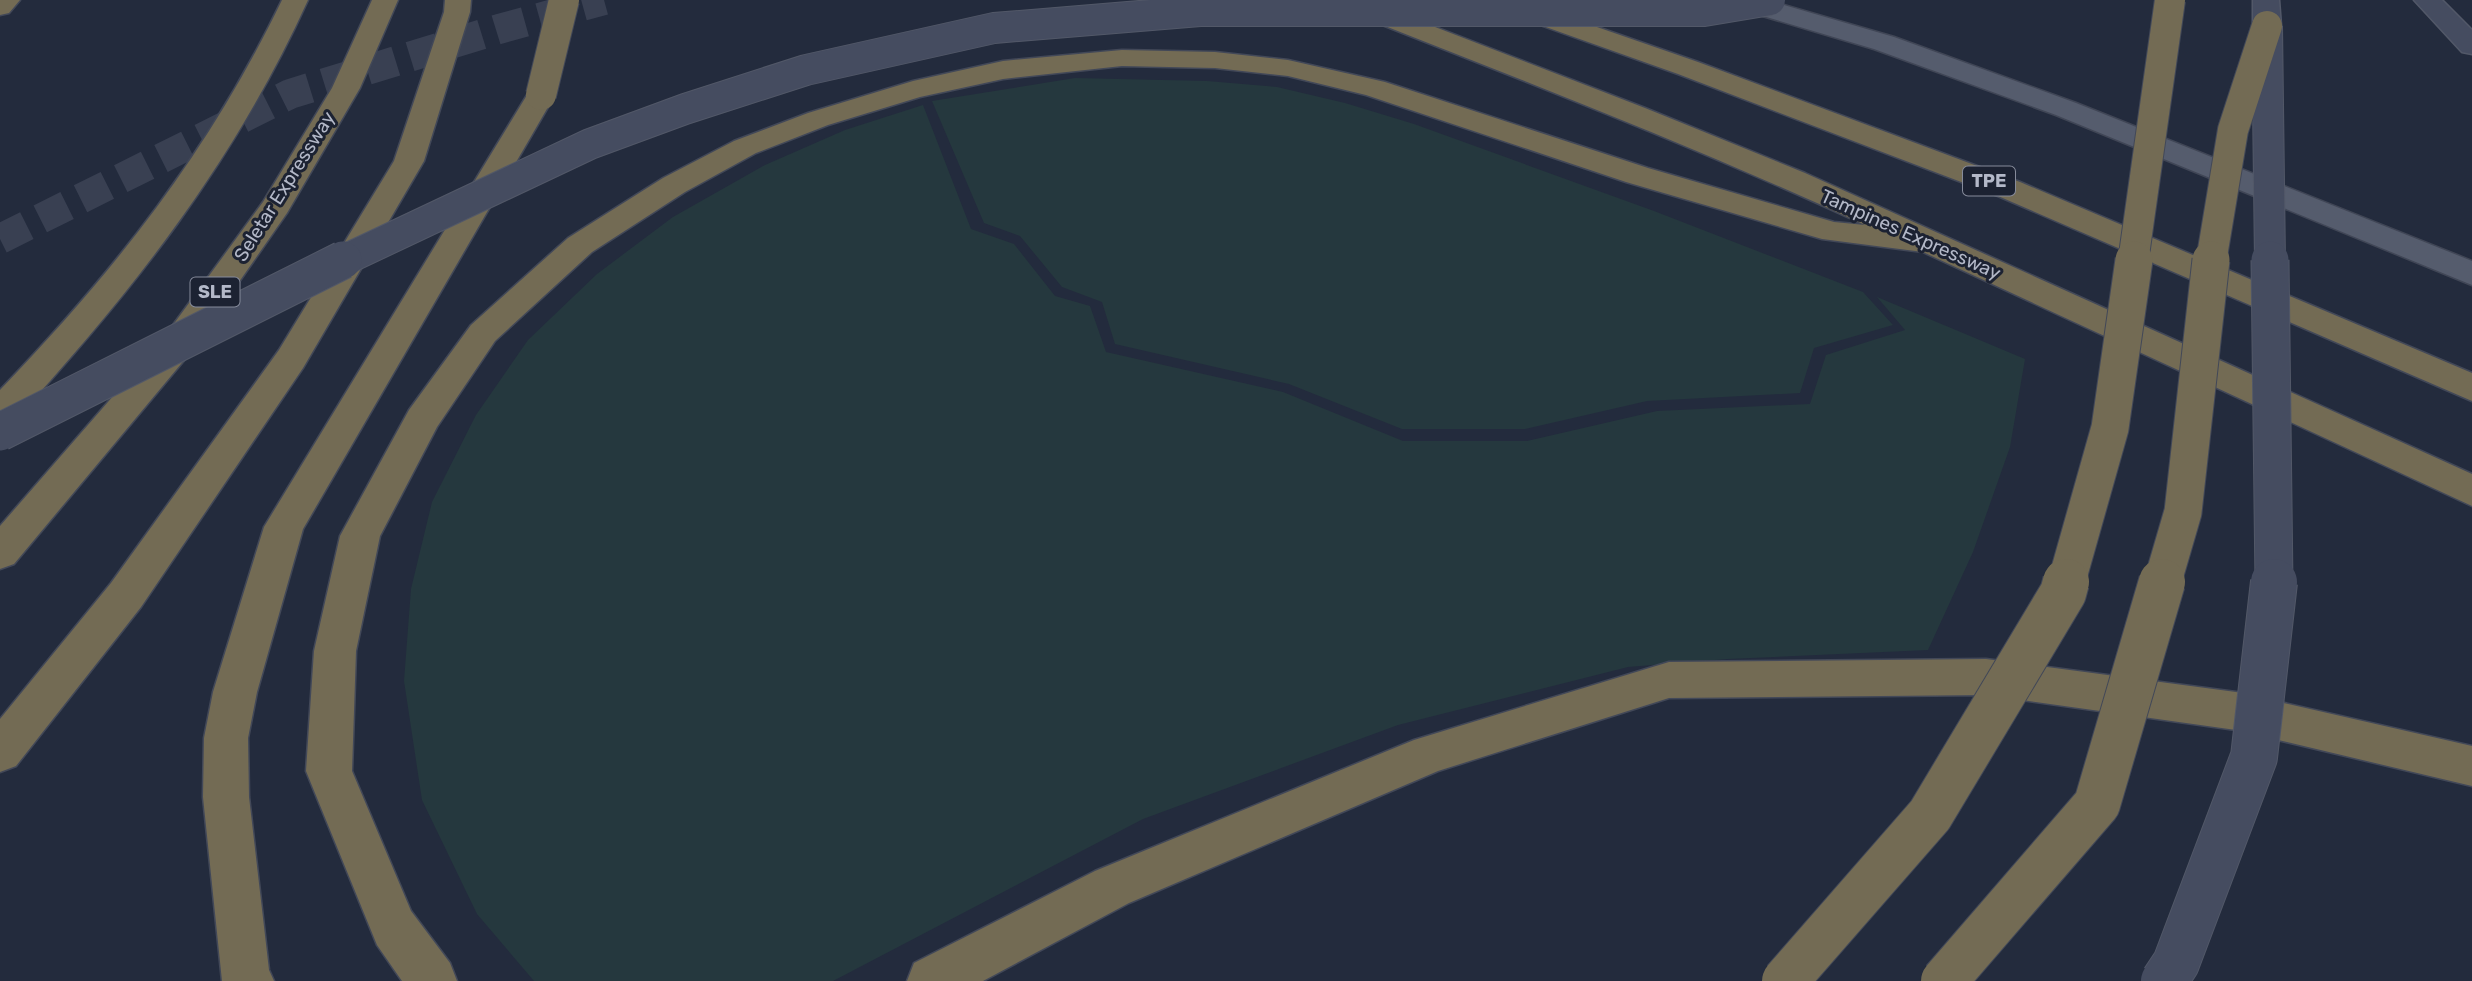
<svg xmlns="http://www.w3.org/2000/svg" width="2472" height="981" font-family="Rubik,sans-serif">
  <rect width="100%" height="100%" fill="#232b3d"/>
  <!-- green -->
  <path fill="#25383e" d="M1075,78L1207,81L1277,87L1345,103L1414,124L1654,211L1863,292L1893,325L1814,348L1800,393L1647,401L1525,429H1402L1289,384L1115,344L1102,302L1062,287L1020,236L984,223L932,101Z
    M923,105L971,229L1014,244L1055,296L1090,306L1106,352L1283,392L1403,441H1527L1657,411L1810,404L1826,355L1905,330L1877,297L2025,359L2010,447L1973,552L1928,650L1728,659L1628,667L1398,725L1143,819L833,981H534L477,914L422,800L404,681L411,589L432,502L476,415L528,340L597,274L673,217L765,165L845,130Z"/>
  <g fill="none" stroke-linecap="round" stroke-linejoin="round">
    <!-- primary-tunnel -->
    <path stroke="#394052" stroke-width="30" stroke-dasharray="30 15" stroke-linecap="butt" d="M0,239L290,94L499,29L604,0"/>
    <defs>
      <path id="secondary" d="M2253,0H2279L2281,26L2277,32L2267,34L2257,32L2253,26Z
        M2414,0H2442L2472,30V54L2462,52Z"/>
      <path id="primary" d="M1725,0H1767L1894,37L2076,103L2472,261V285L2056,115L1874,49L1729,6Z"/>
      <path id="motorway" d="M0,0H20L9,13L0,15Z
        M282,0H308C234,163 133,291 13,422L0,426V390C117,268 208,153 282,0Z
        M372,0H398L360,88L287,213L186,358L14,564L0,569V526L162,340L263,202L332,88Z
        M445,0H471L470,12L424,161L303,368L141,607L16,766L0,772V719L111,583L279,350L394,161L444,12Z
        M1365,0L1645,108L1805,173L2472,474V506L1923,252L1822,239L1626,182L1366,95L1288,76L1215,68L1122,66L1003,79L920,97L828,125L756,153L685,192L592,252L495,341L437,427L380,536L356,651L352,771L411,911L450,963L457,981H402L377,945L306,771L314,651L340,536L409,410L471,325L568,238L663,178L734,141L808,113L913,81L1003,61L1122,50L1215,52L1288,60L1385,82L1648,168L1834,222L1865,225C1697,147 1524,81 1352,13L1348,7L1352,1Z
        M1522,1L1698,62L2020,182L2472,373V401L1998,196L1678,74L1512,15L1509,9L1512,3Z
        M541,86L551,89L555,95L303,529L257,692L248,738L249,797L269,970L274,981H222L203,797L204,738L213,692L264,527L527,95L531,89Z
        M1986,659L2236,692L2472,746V786L2236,730L1986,695L1669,698L1438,771L1129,903L983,981H907L914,963L1095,871L1414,740L1669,662Z"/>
    </defs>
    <!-- secondary casing -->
    <use href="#secondary" stroke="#525868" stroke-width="3"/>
    <!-- primary casing -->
    <use href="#primary" stroke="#404656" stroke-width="3"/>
    <!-- motorway casing -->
    <use href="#motorway" stroke="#424858" stroke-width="3"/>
    <!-- secondary -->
    <use href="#secondary" fill="#454c60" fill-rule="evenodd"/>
    <!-- primary -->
    <use href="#primary" fill="#555c6d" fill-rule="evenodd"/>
    <!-- motorway -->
    <use href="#motorway" fill="#736b54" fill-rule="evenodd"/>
    <defs>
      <path id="secondary-bridge-far2" d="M2267,26L2270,262
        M340,262L590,144L685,109L806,70L994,28L1200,11H1704L1770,0"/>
      <path id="secondary-bridge-far1" d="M2270,260L2274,584
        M0,432L343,260"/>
      <path id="secondary-bridge" d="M2164,981L2176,963L2254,757L2274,582"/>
      <path id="motorway-bridge-far2" d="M541,95L564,0
        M2133,262L2170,0
        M2211,262L2233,130L2267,26"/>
      <path id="motorway-bridge-far1" d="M2066,584L2110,428L2134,260
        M2162,584L2183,512L2211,260"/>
      <path id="motorway-bridge" d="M1785,981L1930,815L2063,593L2066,582
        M1944,981L2097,804L2162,582"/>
    </defs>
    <!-- secondary-bridge-far2 casing -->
    <use href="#secondary-bridge-far2" stroke="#525868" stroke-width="32" stroke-linecap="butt"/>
    <!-- secondary-bridge-far1 casing -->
    <use href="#secondary-bridge-far1" stroke="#525868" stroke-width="39" stroke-linecap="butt"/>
    <!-- secondary-bridge casing -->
    <use href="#secondary-bridge" stroke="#525868" stroke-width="48" stroke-linecap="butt"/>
    <!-- motorway-bridge-far2 casing -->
    <use href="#motorway-bridge-far2" stroke="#424858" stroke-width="32" stroke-linecap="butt"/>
    <!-- motorway-bridge-far1 casing -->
    <use href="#motorway-bridge-far1" stroke="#424858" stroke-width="39" stroke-linecap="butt"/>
    <!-- motorway-bridge casing -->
    <use href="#motorway-bridge" stroke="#424858" stroke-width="48" stroke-linecap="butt"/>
    <!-- secondary-bridge-far2 -->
    <use href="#secondary-bridge-far2" stroke="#454c60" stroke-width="30"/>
    <!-- secondary-bridge-far1 -->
    <use href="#secondary-bridge-far1" stroke="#454c60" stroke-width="37"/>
    <!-- secondary-bridge -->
    <use href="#secondary-bridge" stroke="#454c60" stroke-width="46"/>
    <!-- motorway-bridge-far2 -->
    <use href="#motorway-bridge-far2" stroke="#736b54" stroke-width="30"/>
    <!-- motorway-bridge-far1 -->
    <use href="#motorway-bridge-far1" stroke="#736b54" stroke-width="37"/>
    <!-- motorway-bridge -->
    <use href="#motorway-bridge" stroke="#736b54" stroke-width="46"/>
  </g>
  <g text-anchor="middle" stroke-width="6" stroke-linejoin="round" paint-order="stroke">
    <!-- shield labels -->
    <g fill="#1c2232" stroke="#868b9b" stroke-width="2">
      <rect x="1963" y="166.5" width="52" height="29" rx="5"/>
      <rect x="190.5" y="277.5" width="49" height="29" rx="5"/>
    </g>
    <g font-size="18" font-weight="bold" fill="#b3b8c8">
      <text x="1989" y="187">TPE</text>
      <text x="215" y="298">SLE</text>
    </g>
    <!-- street labels -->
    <g font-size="19" fill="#b3b8c8" stroke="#1c2232">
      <text transform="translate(284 186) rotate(-58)" y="7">Seletar Expressway</text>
      <text transform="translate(1911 234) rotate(24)" y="7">Tampines Expressway</text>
    </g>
  </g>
</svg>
